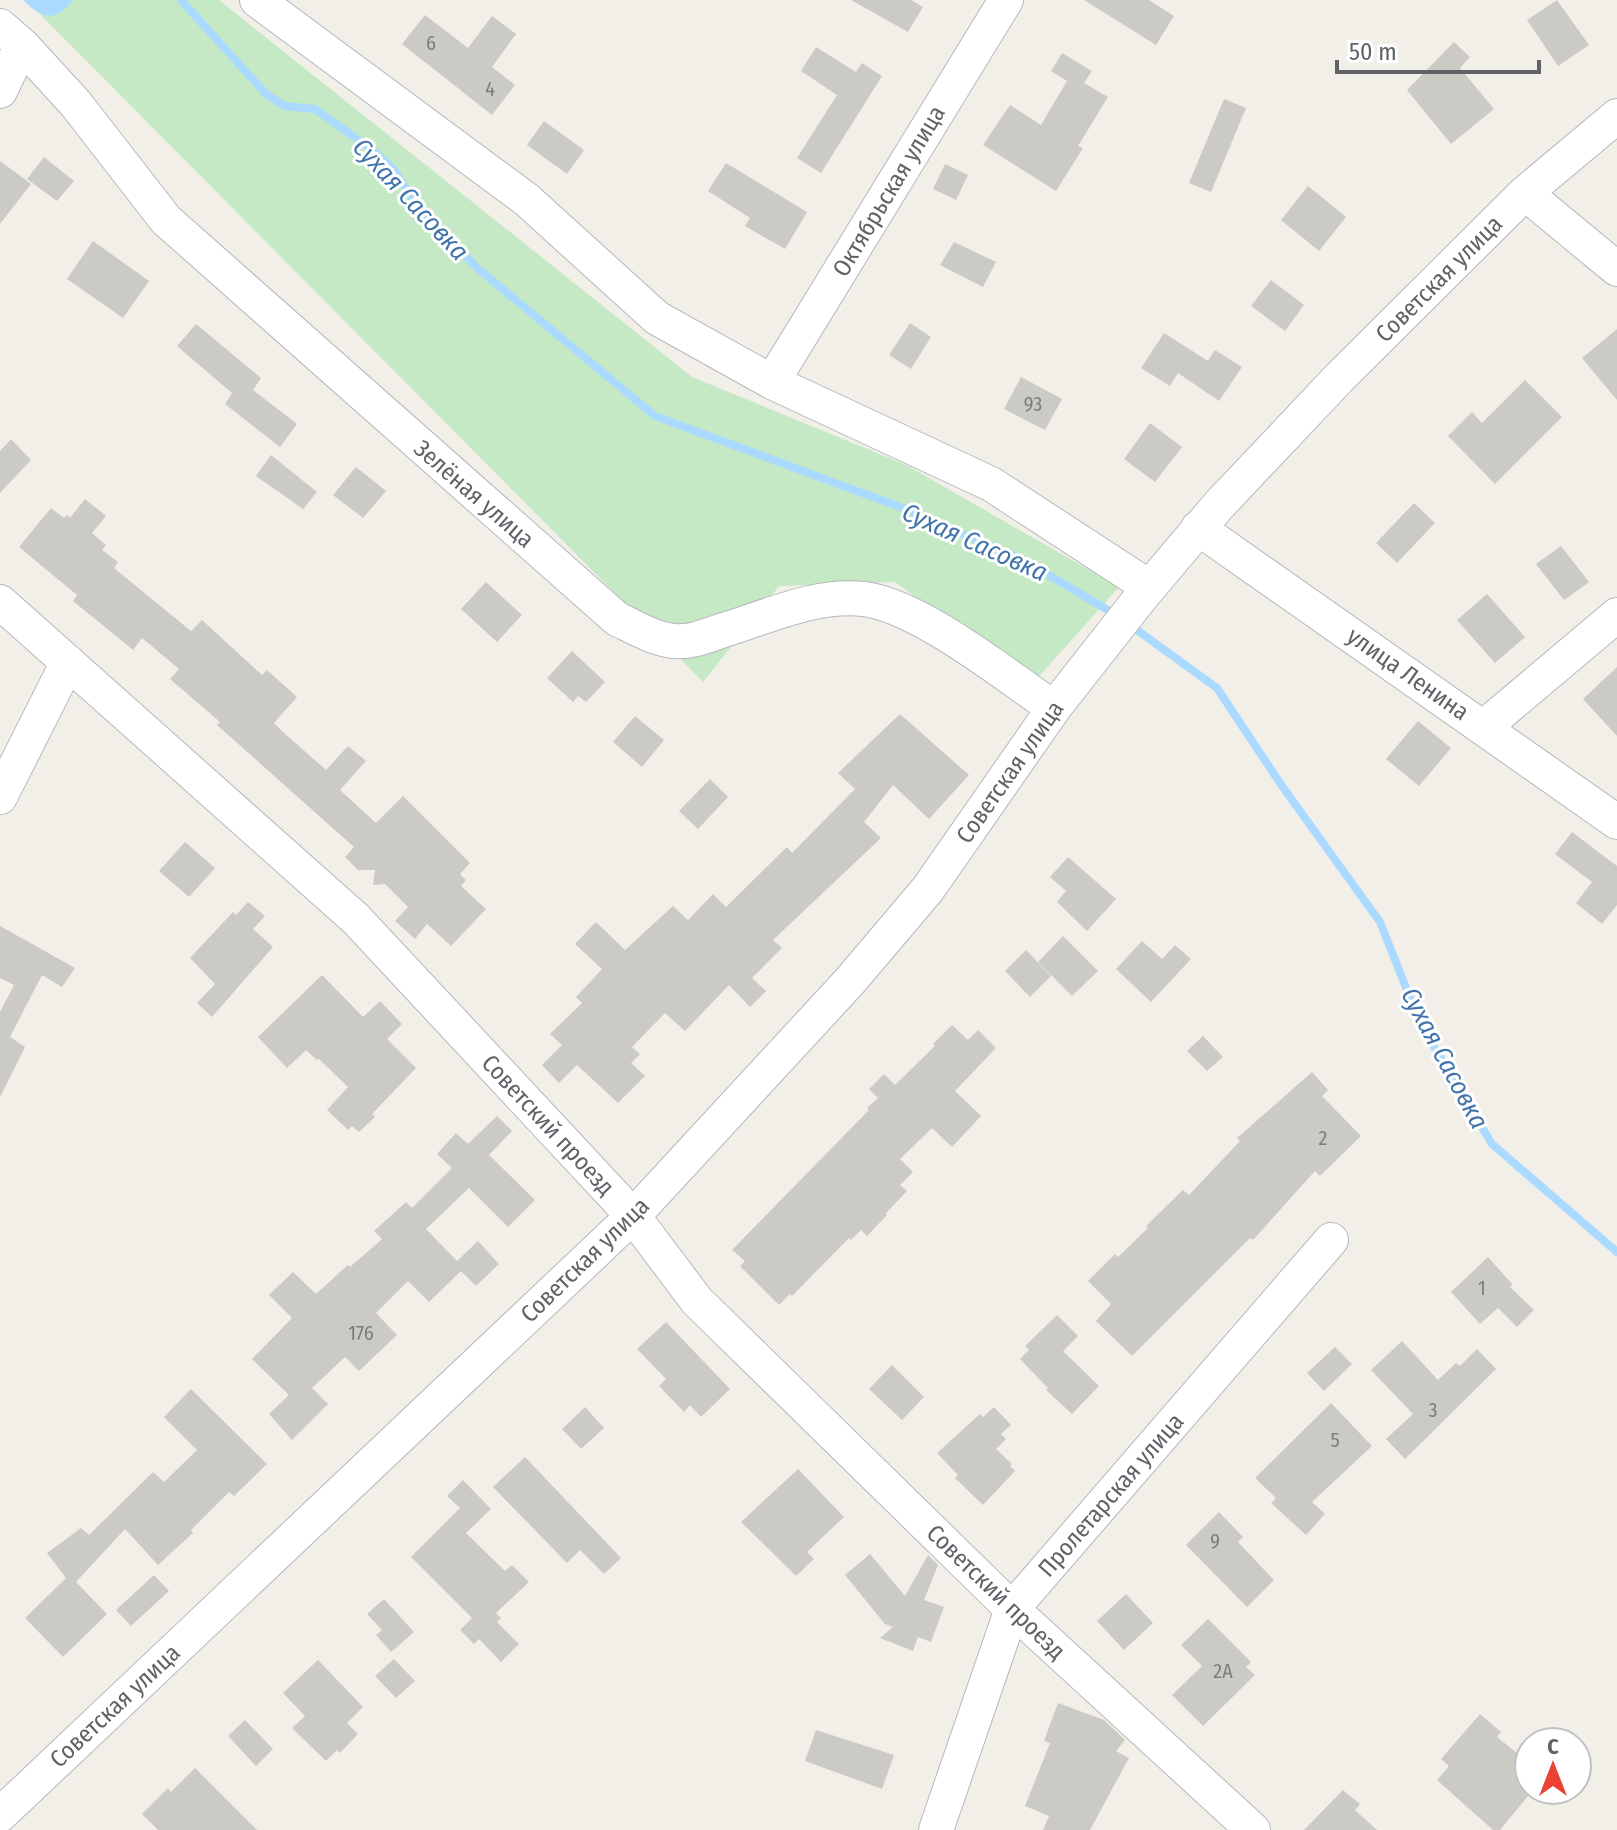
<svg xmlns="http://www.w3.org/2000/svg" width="1617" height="1830" font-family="'Fira Sans Condensed',sans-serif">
  <rect width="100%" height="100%" fill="#f1efe8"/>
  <!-- green -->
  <path fill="#c5e8c5" d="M26,0H219L692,377L906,465L1119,587L1033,683L895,582L779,586L703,682Z"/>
  <!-- water -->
  <path fill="#aadaff" d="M23,0H73C55,22 43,20 23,0Z"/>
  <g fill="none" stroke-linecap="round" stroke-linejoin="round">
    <!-- stream -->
    <path stroke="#aadaff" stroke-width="8" d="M181,0L266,94L285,106L315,109L371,149L394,170L415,203L476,267L655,416L900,507L1027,562L1116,615
      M1130,625L1217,688L1282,786L1380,922L1420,1023L1492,1144L1617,1252"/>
  </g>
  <!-- building -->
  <path fill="#cccac5" d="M851,0H911L923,7L908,32Z
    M1084,0H1149L1174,16L1156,45Z
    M1557,0L1589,45L1558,66L1527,20Z
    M425,15L468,48L492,16L516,34L492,67L515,85L492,115L402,44Z
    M1454,42L1470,57L1460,68L1494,109L1451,144L1407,90Z
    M816,47L856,72L862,63L882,76L821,173L797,158L837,95L801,71Z
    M1062,53L1092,71L1084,83L1108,97L1078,146L1083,148L1056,191L983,145L1010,105L1041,125L1067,81L1051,71Z
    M1224,99L1246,108L1211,192L1189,183Z
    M544,121L584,150L567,174L527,145Z
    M44,157L74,181L57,201L27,179Z
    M0,161L31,184L0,224Z
    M726,163L807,212L785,249L745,226L750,218L708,191Z
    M945,164L968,175L956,200L933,189Z
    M1308,186L1346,217L1319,251L1281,220Z
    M93,241L149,281L123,318L67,279Z
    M954,242L996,262L983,287L940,265Z
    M1271,280L1304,305L1285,331L1251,306Z
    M910,323L931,337L911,369L889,355Z
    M196,324L261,378L253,390L297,424L280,447L225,404L232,393L177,346Z
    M1617,329V400L1582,358Z
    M1164,333L1208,361L1215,350L1242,367L1219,401L1178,373L1170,386L1141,368Z
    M1021,377L1062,399L1045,430L1004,409Z
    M1525,380L1562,417L1495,484L1448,436L1472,412L1482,423Z
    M1150,423L1182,447L1155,482L1124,459Z
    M11,439L31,460L0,493V451Z
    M271,455L317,492L303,509L256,476Z
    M356,467L386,491L363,518L333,495Z
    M85,499L106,516L92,533L106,545L102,550L118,562L114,568L191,631L202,620L262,675L267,670L297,697L274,723L283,732L326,770L348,746L366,761L340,790L376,823L403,796L470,863L460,874L466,880L461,886L486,909L451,946L427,924L415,939L395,921L408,907L385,884L373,885L375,870H358L345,857L354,847L217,725L220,722L170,679L179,669L142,638L133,650L73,601L77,595L19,547L51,508L64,518L67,515L70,518Z
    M1414,503L1435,523L1397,563L1376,543Z
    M1561,546L1589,582L1564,600L1536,564Z
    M486,582L522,615L497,642L461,609Z
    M1487,594L1525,637L1495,663L1457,620Z
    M572,651L605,682L586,702L578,696L573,702L547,678Z
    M1617,667V736L1583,699Z
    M900,714L969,775L929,819L893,785L864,822L881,838L773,940L782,948L752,978L766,991L750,1007L729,985L685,1031L665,1013L632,1047L640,1054L631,1063L645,1076L618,1103L577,1065L559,1083L542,1065L562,1045L550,1034L582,1003L576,997L602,969L575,944L596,922L625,950L673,906L688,920L713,894L726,907L787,847L792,853L855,789L838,773Z
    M635,716L664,740L642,767L613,742Z
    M1418,721L1451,748L1419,786L1386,759Z
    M710,779L728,797L698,829L679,811Z
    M1572,832L1617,866V905L1602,924L1576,903L1592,882L1555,854Z
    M185,842L215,868L189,897L159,871Z
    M1068,857L1116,899L1087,931L1057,902L1066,891L1050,877Z
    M248,902L265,916L253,929L273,947L212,1017L197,1003L215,984L190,958L233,912L236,915Z
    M0,926L75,968L62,987L42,975L10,1037L25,1047L0,1097V1012L14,985L0,978Z
    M1063,936L1098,971L1072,996L1038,962Z
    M1142,941L1162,959L1175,945L1191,959L1151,1002L1116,969Z
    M1026,950L1051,976L1030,997L1005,971Z
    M322,975L363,1017L380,1001L402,1024L387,1039L416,1068L372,1114L375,1117L359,1132L352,1126L348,1130L327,1110L348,1087L318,1058L317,1060L306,1050L287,1068L258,1037Z
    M952,1025L968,1040L978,1030L996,1048L955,1091L981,1116L952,1147L932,1128L900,1159L913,1172L900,1185L907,1191L886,1213L887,1215L867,1236L861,1230L851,1240L849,1238L792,1296L790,1294L779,1305L740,1266L745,1261L732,1250L869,1110L867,1108L878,1098L869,1089L884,1074L895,1085L935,1046L933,1044Z
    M1203,1036L1223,1057L1207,1071L1187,1051Z
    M1312,1072L1328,1090L1322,1096L1361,1136L1320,1176L1315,1171L1253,1240L1250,1238L1132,1356L1096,1321L1111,1304L1088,1281L1115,1254L1118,1257L1148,1228L1146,1226L1183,1190L1189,1195L1240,1141L1237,1138Z
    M497,1116L512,1131L489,1155L535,1200L508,1227L469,1188L426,1229L457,1261L478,1241L499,1264L476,1286L461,1271L429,1302L408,1281L376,1313L397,1335L359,1371L345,1357L312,1388L328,1404L292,1440L269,1414L289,1395L252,1359L292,1318L269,1295L293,1272L316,1294L348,1265L350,1267L382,1239L374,1231L406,1202L412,1208L452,1168L437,1154L456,1133L468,1144Z
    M1488,1257L1513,1285L1510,1287L1534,1310L1517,1327L1498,1308L1480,1324L1451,1292Z
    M1057,1315L1078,1336L1063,1351L1099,1386L1072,1414L1046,1390L1048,1388L1020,1359L1029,1350L1025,1346Z
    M666,1322L730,1389L701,1417L690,1405L684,1412L659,1386L666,1379L637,1349Z
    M1402,1341L1438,1380L1456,1363L1460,1366L1477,1349L1496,1369L1405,1459L1386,1439L1413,1414L1371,1370Z
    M1335,1347L1352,1364L1324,1391L1307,1373Z
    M892,1365L924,1397L902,1420L869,1389Z
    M191,1389L267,1464L234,1496L229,1492L191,1530L193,1533L158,1565L125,1529L76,1582L107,1614L63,1657L25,1618L66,1578L47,1553L81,1528L89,1535L153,1472L164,1482L197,1450L164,1417Z
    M1331,1403L1372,1446L1312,1502L1325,1514L1306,1535L1271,1503L1276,1498L1255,1478Z
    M585,1407L604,1428L581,1449L562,1429Z
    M994,1407L1011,1425L1001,1434L1006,1439L996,1449L1012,1464L1010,1466L1015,1471L983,1505L955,1478L958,1475L937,1453L980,1414L983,1417Z
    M525,1457L621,1558L604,1574L580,1550L567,1563L493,1487Z
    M798,1469L844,1517L807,1552L814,1559L796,1576L741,1522Z
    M463,1480L491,1509L466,1533L505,1571L512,1565L529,1582L496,1613L501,1618L497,1622L519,1644L501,1662L479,1639L474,1644L460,1630L472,1618L411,1557L460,1508L447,1496Z
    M1219,1512L1243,1537L1238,1542L1274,1580L1247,1607L1186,1545Z
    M870,1554L905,1596L928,1555L938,1565L924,1600L944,1607L931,1642L918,1637L913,1651L880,1638L893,1627L885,1624L845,1575Z
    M154,1575L169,1591L131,1626L116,1610Z
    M1126,1594L1153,1623L1124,1650L1097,1621Z
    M384,1599L414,1632L391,1652L376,1635L382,1630L367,1614Z
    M1208,1619L1251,1662L1246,1667L1255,1675L1203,1726L1172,1695L1202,1666L1181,1645Z
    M394,1659L415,1681L396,1698L375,1676Z
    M318,1660L363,1707L347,1723L358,1734L340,1753L337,1750L326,1761L292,1728L305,1716L283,1693Z
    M1058,1703L1104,1720L1125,1740L1116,1751L1129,1758L1090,1830H1043L1049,1816L1025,1806L1050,1743L1044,1741Z
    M1480,1714L1501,1732L1497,1737L1529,1763V1795L1500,1830H1493L1437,1780L1449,1766L1441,1759Z
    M245,1720L273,1749L256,1766L228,1736Z
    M816,1730L894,1755L882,1789L805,1761Z
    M195,1768L257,1830H158L142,1814L168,1788L171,1792Z
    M1343,1790L1360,1804L1355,1810L1377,1830H1304Z"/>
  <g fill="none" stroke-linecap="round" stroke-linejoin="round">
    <defs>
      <path id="minor" d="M257,0L527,200L657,318L772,382L991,484L1149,587
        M0,26L22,45L76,104L166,220L617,619C634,627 654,639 674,641C692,643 711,634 727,629C772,615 816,594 864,599C920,606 1006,676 1054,708
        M0,91L22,45
        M1525,193L1617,269
        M772,382L1006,0
        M1198,528L1617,822
        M0,602L356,919L633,1216L697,1301L1012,1609L1253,1830
        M1484,727L1617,615
        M0,797L68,662
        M0,1815L633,1216L850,981L928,889L1054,708L1142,596L1218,506L1339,378L1525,193L1617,116
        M936,1830L1012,1609L1331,1240"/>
    </defs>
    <!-- minor casing -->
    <use href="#minor" stroke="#b5b8bc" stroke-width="36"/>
    <!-- minor -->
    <use href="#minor" stroke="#fff" stroke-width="34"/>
  </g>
  <g text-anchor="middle" stroke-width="6" stroke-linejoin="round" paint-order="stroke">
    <!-- number labels -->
    <g font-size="20" fill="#7a7d7f">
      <text x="431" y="50">6</text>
      <text x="490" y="96">4</text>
      <text x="1033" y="411">93</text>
      <text x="1323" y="1145">2</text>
      <text x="1482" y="1295">1</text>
      <text x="361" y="1340">176</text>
      <text x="1433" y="1417">3</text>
      <text x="1335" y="1447">5</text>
      <text x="1215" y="1548">9</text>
      <text x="1223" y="1678">2А</text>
    </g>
    <!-- street labels -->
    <g font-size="24" fill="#5f6368" stroke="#fff">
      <text transform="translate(889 191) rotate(-59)" y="8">Октябрьская улица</text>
      <text transform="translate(1439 279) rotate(-45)" y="8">Советская улица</text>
      <text transform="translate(474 494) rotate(41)" y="8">Зелёная улица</text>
      <text transform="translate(1408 674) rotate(35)" y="8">улица Ленина</text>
      <text transform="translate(1010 772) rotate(-55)" y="8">Советская улица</text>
      <text transform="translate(548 1125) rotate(47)" y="8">Советский проезд</text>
      <text transform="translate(585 1260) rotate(-44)" y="8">Советская улица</text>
      <text transform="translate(1111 1495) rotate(-49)" y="8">Пролетарская улица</text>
      <text transform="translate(996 1592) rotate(44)" y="8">Советский проезд</text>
      <text transform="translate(115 1706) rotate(-43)" y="8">Советская улица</text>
    </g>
    <!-- water labels -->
    <g font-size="26" font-style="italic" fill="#4174aa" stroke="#fff">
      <text transform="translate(411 199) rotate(47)" y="9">Сухая Сасовка</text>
      <text transform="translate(975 542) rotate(24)" y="9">Сухая Сасовка</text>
      <text transform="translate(1445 1058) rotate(62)" y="9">Сухая Сасовка</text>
    </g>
  </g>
  <!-- north arrow -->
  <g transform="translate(1553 1766)"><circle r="38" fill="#ffffff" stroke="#bfc1c3" stroke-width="2"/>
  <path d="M0-6L14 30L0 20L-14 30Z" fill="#ea4335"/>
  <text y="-12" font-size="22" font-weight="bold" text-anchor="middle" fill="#5f6368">С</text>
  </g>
  <!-- scale -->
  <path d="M1337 60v12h202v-12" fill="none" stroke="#5f6368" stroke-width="4"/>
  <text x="1349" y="60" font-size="24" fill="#5f6368" stroke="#ffffff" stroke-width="6" paint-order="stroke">50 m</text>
</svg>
